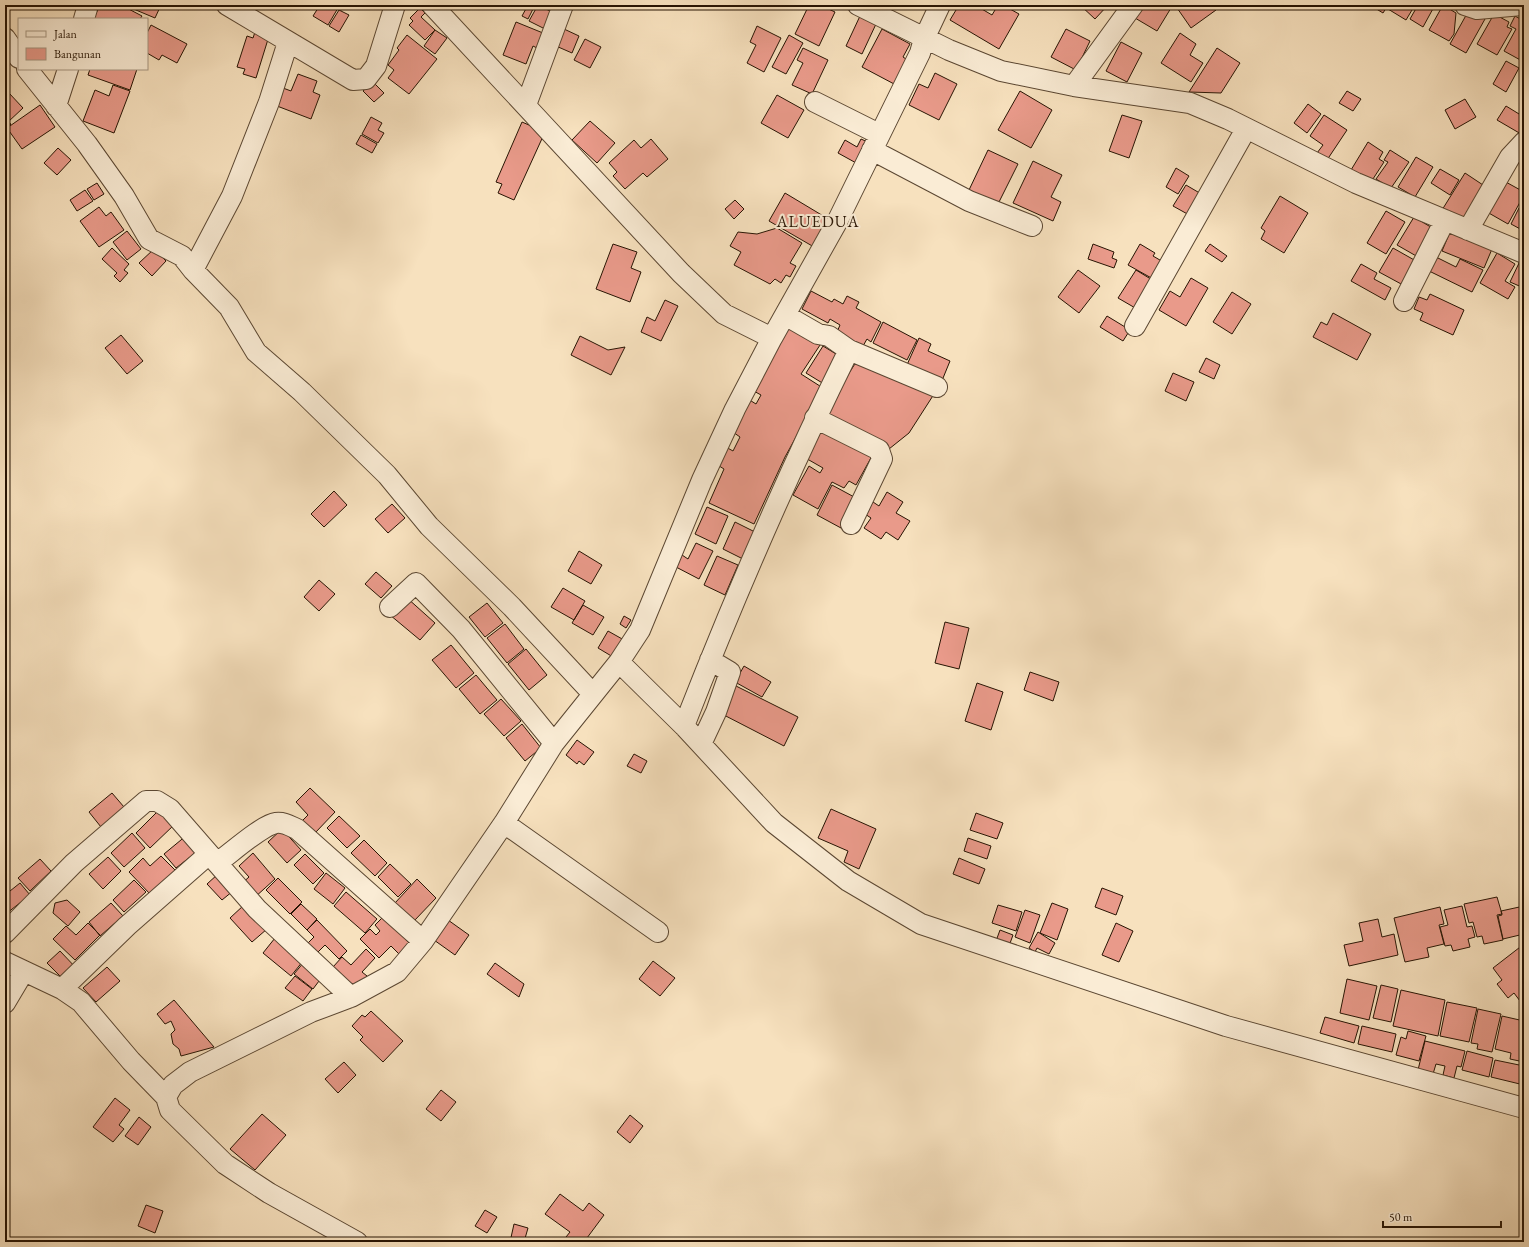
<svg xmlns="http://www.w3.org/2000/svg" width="1529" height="1247" font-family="'EB Garamond',serif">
  <rect width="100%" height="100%" fill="#f7e1be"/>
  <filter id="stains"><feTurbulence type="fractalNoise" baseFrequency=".005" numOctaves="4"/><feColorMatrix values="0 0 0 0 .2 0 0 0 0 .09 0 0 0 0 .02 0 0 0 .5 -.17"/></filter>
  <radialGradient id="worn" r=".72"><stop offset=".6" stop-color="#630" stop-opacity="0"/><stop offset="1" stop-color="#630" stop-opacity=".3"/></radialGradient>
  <!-- building -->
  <path fill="#e99a8a" stroke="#271403" d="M100,5H112L118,8L121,5L142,16L140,19H96L94,18Z
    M124,5H161L155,18Z
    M320,5H345L342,10L338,8L328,25L313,16Z
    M528,5H535L528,19L522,16Z
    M538,5L556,14L547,30L529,21Z
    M809,5H820L835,12L819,46L795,34Z
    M959,5H975L992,15L998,5H1003L1019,14L999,49L950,20Z
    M1080,5H1108L1095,19Z
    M1143,5H1167L1171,8L1157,31L1135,18Z
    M1175,5H1212L1216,10L1191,28Z
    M1370,5H1388L1383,13Z
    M1391,5H1415L1406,20L1388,9Z
    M1418,5H1435L1423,27L1410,19Z
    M1443,5L1456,13L1454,34L1449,41L1429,30Z
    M420,8L425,13L421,17L435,30L425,40L409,25L413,21L410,18Z
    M339,10L349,15L339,32L329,26Z
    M1469,10L1485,19L1466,53L1450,44Z
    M1494,14L1509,22L1507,27L1512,29L1497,55L1477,44Z
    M860,16L876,24L862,54L846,46Z
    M1515,16L1524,21V62L1504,51L1516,29L1510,26Z
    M516,22L543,33L537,48L533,46L526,64L503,55Z
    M151,25L187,44L177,63L162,55L159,60L147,53V33Z
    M757,26L781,38L764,72L747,63L756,45L750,42Z
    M564,29L579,36L572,53L556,46Z
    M882,29L910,44L903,57L909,61L896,85L862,67Z
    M1066,29L1090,41L1076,70L1051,57Z
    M435,30L447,38L435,54L424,46Z
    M255,32L269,36L256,78L243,74L245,69L237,67L247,36L253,38Z
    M1180,33L1196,44L1190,55L1203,63L1191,82L1161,63Z
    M407,35L437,59L409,94L388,78L394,70L388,65L399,50L397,48Z
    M789,35L803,43L786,74L772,67Z
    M585,39L601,47L590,68L574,60Z
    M1121,42L1142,53L1127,82L1106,71Z
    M803,48L828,60L812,94L792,85L803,63L797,60Z
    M1217,48L1240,63L1221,93L1189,92Z
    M1506,61L1519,68L1506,92L1493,84Z
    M90,69H137L130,90L88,75Z
    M935,73L957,84L939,120L909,105L919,84L928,88Z
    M298,74L317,81L313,92L320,95L311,119L277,106L283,88L291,91Z
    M373,82L384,93L374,102L363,91Z
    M113,85L130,91L114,133L83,121L95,90L109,96Z
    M1020,91L1052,110L1031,148L998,130Z
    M1347,91L1361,99L1353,111L1339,103Z
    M9,93L23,108L8,122L11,124L5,130V97Z
    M777,95L804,110L788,138L761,123Z
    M1465,99L1476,117L1455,129L1445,110Z
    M1308,104L1321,114L1307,133L1294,123Z
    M40,105L55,127L22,149L7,128Z
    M1506,106L1524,117V128L1521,134L1497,120Z
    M1122,115L1142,121L1129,158L1109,151Z
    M1324,115L1347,130L1327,160L1317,153L1323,145L1310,136Z
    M371,117L382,123L378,130L384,133L378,143L362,134Z
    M590,121L615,143L597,163L572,140Z
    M522,122L545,132L514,200L498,193L502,184L496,182Z
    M361,135L377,144L372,153L356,144Z
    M651,139L668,159L647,177L643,173L625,189L613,176L617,172L609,163L634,140L641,148Z
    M861,139L870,143L858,164L838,153L845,140L857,147Z
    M1368,142L1383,152L1379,159L1384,162L1371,182L1351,170Z
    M58,148L71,160L57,175L44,163Z
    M988,150L1018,164L998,204L969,190Z
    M1390,150L1409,162L1391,188L1376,179L1388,162L1384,160Z
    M1416,157L1433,167L1415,197L1398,187Z
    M1033,161L1062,175L1051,197L1061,202L1053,221L1013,203Z
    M1176,168L1189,176L1178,194L1166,187Z
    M1440,169L1459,180L1450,195L1431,183Z
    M1465,173L1486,187L1463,223L1442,210Z
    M1504,181L1524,192V195L1508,224L1487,212Z
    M97,183L104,194L94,200L87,189Z
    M1186,185L1203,195L1191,216L1173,206Z
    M85,190L93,201L77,211L70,200Z
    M785,193L830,220L814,247L769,221Z
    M1280,196L1308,213L1284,253L1261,239L1265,231L1261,228Z
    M735,200L744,209L734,219L725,209Z
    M99,207L106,216L111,212L124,230L99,247L80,221Z
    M1519,208L1524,210V231L1511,224Z
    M1386,211L1405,222L1386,254L1367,243Z
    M1414,217L1434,229L1418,257L1397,245Z
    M777,228L802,243L790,263L796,266L790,277L786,275L781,283L775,279L770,284L734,265L741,252L730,246L738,232L757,234Z
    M127,231L141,249L127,260L113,242Z
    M1450,232L1492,249L1484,268L1442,251Z
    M613,244L637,252L631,268L641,272L630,302L596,289Z
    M1093,244L1114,252L1112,258L1117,260L1114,268L1088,259Z
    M1140,244L1155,253L1153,256L1165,263L1155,280L1128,265Z
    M1210,244L1227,256L1222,262L1205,251Z
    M112,248L129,264L124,270L128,273L120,282L114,276L117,273L102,259Z
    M1393,248L1416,261L1403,285L1379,272Z
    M154,249L166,261L152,276L139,263Z
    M1497,253L1515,264L1505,281L1515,287L1508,299L1480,283Z
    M1434,256L1456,267L1460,259L1483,270L1472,292L1427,270Z
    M1520,261L1524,263V288L1510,282Z
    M1361,264L1377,273L1374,279L1391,288L1385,300L1351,281Z
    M1078,270L1100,286L1079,313L1058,297Z
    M1136,270L1154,281L1137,309L1118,298Z
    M1191,278L1208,288L1186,326L1159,310L1170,291L1180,297Z
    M811,291L832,302L834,299L843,304L847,296L859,302L856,308L881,322L871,342L867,339L863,346L837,332L840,325L830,319L828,323L802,309Z
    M1232,292L1251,304L1232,334L1213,322Z
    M1430,294L1464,310L1453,335L1420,320L1423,313L1414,309L1419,297L1427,300Z
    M665,300L678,306L661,341L641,332L647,317L655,321Z
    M1333,313L1371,334L1357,360L1313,337L1321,322L1327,325Z
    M1107,316L1130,330L1123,341L1100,327Z
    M791,322L822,342L801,374L823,388L785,457L754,524L709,503L724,469L716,464L724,446L733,451L740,437L730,430L748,399L756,404L761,395L752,390Z
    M883,322L917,340L907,360L873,343Z
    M121,335L143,361L127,374L105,348Z
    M580,336L608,350L625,347L611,375L571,355Z
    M919,338L931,344L928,351L950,361L941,383L906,367Z
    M823,346L841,357L824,384L806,373Z
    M1206,358L1220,365L1214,379L1199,372Z
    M858,359L936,391L909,433L889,449L823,414Z
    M1173,373L1194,382L1186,401L1165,391Z
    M819,426L872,456L856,485L849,481L844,488L832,482L818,509L793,495L809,466L820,473L823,468L802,456Z
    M832,485L856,498L841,528L817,515Z
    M334,491L347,505L324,527L311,514Z
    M887,492L903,502L896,513L910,521L898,540L886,532L881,539L864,528L871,518L862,512L870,500L879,506Z
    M392,504L405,518L388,533L375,519Z
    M707,507L728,516L716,544L695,534Z
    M735,522L755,532L743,559L723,549Z
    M696,543L713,551L699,579L676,567L682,555L688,559Z
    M579,551L602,565L591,584L568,571Z
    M717,556L738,565L725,595L704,585Z
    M376,572L392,586L381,598L365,584Z
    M319,580L335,594L319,611L304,597Z
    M563,588L585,601L574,620L551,607Z
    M406,597L435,623L420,640L390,615Z
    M487,603L503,623L485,637L469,617Z
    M583,605L604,617L593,635L572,623Z
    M624,616L631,620L626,628L620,624Z
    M945,622L969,628L959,669L935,663Z
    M505,624L524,649L507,663L487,638Z
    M608,631L624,640L613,657L598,648Z
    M451,645L474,673L456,688L432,660Z
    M526,649L547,675L529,690L508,664Z
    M744,666L771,682L762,697L735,682Z
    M1030,672L1059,682L1053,701L1024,690Z
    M476,675L497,700L480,714L459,689Z
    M977,683L1003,692L991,730L965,721Z
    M734,685L798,717L784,746L720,713Z
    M501,699L521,721L504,736L484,714Z
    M522,724L541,748L525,761L506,738Z
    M577,740L594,752L584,765L579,761L577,764L566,755Z
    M634,754L647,761L641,773L627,766Z
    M310,788L335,812L315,833L302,821L308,815L296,802Z
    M112,793L124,807L101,827L89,812Z
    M160,809L175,824L150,848L136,833Z
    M831,809L876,829L859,869L844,862L848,851L818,838Z
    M976,813L1003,823L997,839L970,830Z
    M339,816L360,836L347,848L327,828Z
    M282,829L301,850L287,863L268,842Z
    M132,833L145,848L124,867L111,853Z
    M187,835L199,850L176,868L164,854Z
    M968,838L991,846L987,859L964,851Z
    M364,840L387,863L375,876L351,853Z
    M253,853L275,879L254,898L241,884L249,877L239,866Z
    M305,854L324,873L313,884L294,865Z
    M161,856L176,871L151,895L129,872L143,858L150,866Z
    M108,857L121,871L103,889L89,874Z
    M959,858L985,869L979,884L953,874Z
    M40,859L51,871L30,891L18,878Z
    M390,864L411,884L398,897L378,877Z
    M326,873L345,888L333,904L314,889Z
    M218,874L233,891L222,900L207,884Z
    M278,878L302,902L290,914L266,890Z
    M417,879L436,898L414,921L395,903Z
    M134,880L146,892L124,912L113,900Z
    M20,883L30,895L7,913L5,895Z
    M1102,888L1123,896L1116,915L1095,907Z
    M346,892L377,919L365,933L334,906Z
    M1497,897L1502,914L1497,915L1503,940L1484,944L1482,936L1477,937L1473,922L1469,923L1464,904Z
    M67,900L80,912L68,926L53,913L55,903Z
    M111,903L123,916L100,936L89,922Z
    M1052,903L1068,909L1057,940L1040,933Z
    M301,904L317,919L307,930L291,914Z
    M244,905L267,929L252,942L230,918Z
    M998,905L1022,912L1016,931L992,923Z
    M1462,906L1467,927L1472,926L1475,937L1468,939L1470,947L1453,951L1451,945L1445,946L1440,927L1448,925L1444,910Z
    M1524,906V934L1503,939L1498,916L1502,915L1501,911Z
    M1440,907L1444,924L1439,925L1444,944L1427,948L1429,957L1405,962L1394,918Z
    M1025,910L1040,915L1030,943L1015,937Z
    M383,917L410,944L400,955L391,946L379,958L360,939L370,929L376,935L380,931L375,925Z
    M1378,919L1382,937L1394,934L1398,955L1349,966L1344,945L1363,941L1359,923Z
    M317,920L347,951L339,959L325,945L316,954L306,945L314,937L307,930Z
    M448,920L469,935L455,955L434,940Z
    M88,923L100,935L75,960L53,939L66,926L76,935Z
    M1116,923L1133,931L1119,962L1102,955Z
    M1000,930L1013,935L1009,946L996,941Z
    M1038,932L1055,943L1049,954L1037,948L1035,952L1029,948Z
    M275,938L303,961L291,976L263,953Z
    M1524,944V1004L1523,1005L1514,993L1508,998L1497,984L1502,980L1493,968Z
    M366,949L375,958L362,972L367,976L356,988L333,967L342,957L351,965Z
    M60,951L78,970L66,982L47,963Z
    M653,961L675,978L660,996L639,979Z
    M304,962L322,977L313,989L294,974Z
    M495,963L524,984L519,997L487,974Z
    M107,967L120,981L96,1002L83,988Z
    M295,976L312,989L303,1001L285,988Z
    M1347,979L1377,986L1369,1020L1340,1013Z
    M1381,985L1398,989L1391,1022L1373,1018Z
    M1401,990L1445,1000L1438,1036L1393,1026Z
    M174,1000L214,1047L181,1056L179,1049L173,1044L171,1034L175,1030L171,1021L165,1024L157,1014Z
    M1447,1002L1477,1008L1469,1042L1440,1036Z
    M1478,1009L1501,1014L1492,1052L1477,1049L1478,1044L1471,1043Z
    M371,1011L403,1041L383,1062L360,1040L363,1037L352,1026L362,1015L365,1017Z
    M1502,1016L1524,1021V1062L1510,1059L1511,1053L1495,1049Z
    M1325,1017L1359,1026L1354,1043L1320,1033Z
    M1362,1026L1396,1034L1392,1052L1358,1044Z
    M1408,1031L1426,1036L1419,1061L1396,1055L1401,1037L1406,1039Z
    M1425,1041L1465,1051L1461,1067L1457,1066L1454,1078L1443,1075L1445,1066L1436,1064L1433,1074L1418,1070Z
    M1467,1051L1493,1058L1489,1077L1462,1070Z
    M1495,1060L1524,1066V1085L1491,1077Z
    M344,1062L356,1075L338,1093L325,1079Z
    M441,1090L456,1102L441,1121L426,1109Z
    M115,1098L130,1110L119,1125L124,1129L113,1142L93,1127Z
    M262,1114L286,1135L255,1170L230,1149Z
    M630,1115L643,1126L630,1143L617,1132Z
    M139,1117L151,1127L138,1145L125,1136Z
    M560,1194L583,1211L589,1203L604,1215L584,1242H562L570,1232L545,1214Z
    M146,1205L163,1211L155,1233L138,1226Z
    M485,1210L497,1217L487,1233L475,1226Z
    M514,1224L528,1228L524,1242H510Z"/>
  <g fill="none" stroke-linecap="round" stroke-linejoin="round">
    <defs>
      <path id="minor" d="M227,5L353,80L366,79L376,66L395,5
        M432,5L681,273L724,314L772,338
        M858,5L949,50L1001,71L1074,86L1190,103L1228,119L1356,183L1524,253
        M1465,5L1477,9L1522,5
        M84,19L88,5
        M5,38L19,58
        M27,69L87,144L124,196L149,239L182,256L193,270L229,307L256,352L302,392L387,475L429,526L512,607L593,694
        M1074,86L1133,5
        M815,102L879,134
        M526,105L563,5
        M56,106L68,69
        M872,150L969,201L1032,226
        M1468,230L1510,157L1524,142
        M193,270L232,196L269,102L288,42
        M1404,301L1445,220
        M1135,326L1246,129
        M849,350L937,387
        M815,418L879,450L882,459L851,524
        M390,607L416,583L461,629L554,743
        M619,662L684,726L774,823L848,881L921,924L1226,1026L1524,1108
        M684,726C734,598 788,473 849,350L829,336L818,334L785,315
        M701,744L716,712L730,672L710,660
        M504,823L658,932
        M217,863C230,854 262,825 276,823C284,822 290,826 297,829L423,941
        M5,933L74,863L146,801H157L170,809L257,909L351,997
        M5,962L62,989L81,1002L131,1061L166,1097
        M62,989L127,926L209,854
        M5,1003L24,971
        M357,1242L269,1193L225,1164L170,1110L166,1097L173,1085L190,1072L311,1012L351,997L397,972L423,941L504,823L554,743L619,662L640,630L702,480L735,409L772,338L837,222L920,53L924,39L940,5"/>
    </defs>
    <!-- minor casing -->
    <use href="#minor" stroke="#5b4732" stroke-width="22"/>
    <!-- minor -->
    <use href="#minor" stroke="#faecd5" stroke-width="20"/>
  </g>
  <g text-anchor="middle" stroke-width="4" stroke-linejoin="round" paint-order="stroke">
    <!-- quarter labels -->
    <g font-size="16" letter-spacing="1" fill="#271403" stroke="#faecd5">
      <text x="818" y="227">ALUEDUA</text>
    </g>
  </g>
  <!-- margin -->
  <rect width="1529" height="1247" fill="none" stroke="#f7e1be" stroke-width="20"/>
  <rect x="6" y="6" width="1517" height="1235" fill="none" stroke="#271403" stroke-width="2"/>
  <rect x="10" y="10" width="1509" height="1227" fill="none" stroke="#271403"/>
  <!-- legend -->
  <rect x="18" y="18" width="130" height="52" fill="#faecd5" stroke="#a69681"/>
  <rect x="26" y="31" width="20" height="6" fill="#faecd5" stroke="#a69681"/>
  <text x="54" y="38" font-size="12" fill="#271403">Jalan</text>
  <rect x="26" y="48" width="20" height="12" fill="#e99a8a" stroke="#a69681"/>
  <text x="54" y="58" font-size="12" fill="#271403">Bangunan</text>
  <!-- scale -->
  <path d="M1383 1221v6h118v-6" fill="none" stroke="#271403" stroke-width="2"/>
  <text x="1389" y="1221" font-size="12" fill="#271403" stroke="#faecd5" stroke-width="3" paint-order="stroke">50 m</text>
  <rect width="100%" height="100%" filter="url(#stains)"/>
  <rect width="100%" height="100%" fill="url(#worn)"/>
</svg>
